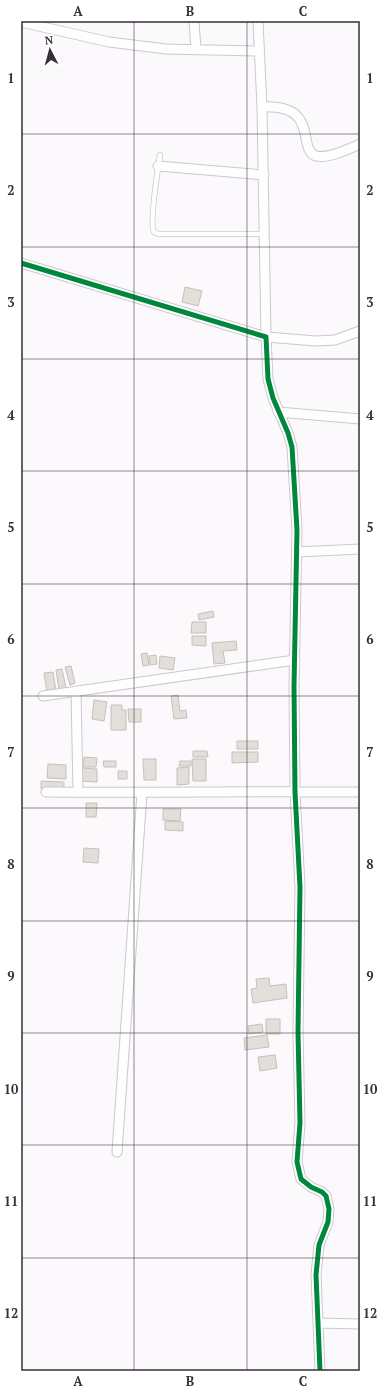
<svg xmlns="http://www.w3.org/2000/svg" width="381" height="1392" font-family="'PT Serif',serif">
  <rect width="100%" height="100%" fill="#fbf9fc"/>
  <!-- building -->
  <path fill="#e3ded9" stroke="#c5c0bc" d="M185,287L202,291L198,306L182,302Z
    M213,611L214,617L199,620L198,614Z
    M192,622H206V633H191Z
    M192,636H206V646L192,645Z
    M236,641L237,650L223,651L225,663L214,664L212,643Z
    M147,653L149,665L143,666L141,654Z
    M156,655L157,664L150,665L149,656Z
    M160,656L175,658L173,670L159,668Z
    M71,666L75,683L70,685L65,667Z
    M62,669L66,688L59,689L56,670Z
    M53,672L56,691L47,692L44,673Z
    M178,695L180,711L186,710L187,718L174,719L171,696Z
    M94,700L107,702L104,721L92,719Z
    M111,705H122V710H126V730H111Z
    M128,709H141V722H129Z
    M237,741H258V749H237Z
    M193,751H207L208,757H193Z
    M232,752H258V762L232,763Z
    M84,757L97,758L96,767H83Z
    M143,759H156V780H144Z
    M192,759H206V781H193Z
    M103,761H116V767H104Z
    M180,761H191V766H179Z
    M48,764L66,765V779L47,778Z
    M189,767V784L177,785V768Z
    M81,768L97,769V782L80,781Z
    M118,771H127V779H118Z
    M41,781L64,782V790L41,789Z
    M86,803H97L96,817H86Z
    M163,809H181L180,821L163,820Z
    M165,821L183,822V831L165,830Z
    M84,848L99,849L98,863L83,862Z
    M269,978L270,986L286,984L287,998L253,1003L251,989L257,988L256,979Z
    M266,1019H280V1034H266Z
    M262,1024L263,1032L249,1034L248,1026Z
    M267,1035L269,1047L245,1050L244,1038Z
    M275,1055L277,1068L260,1071L258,1057Z"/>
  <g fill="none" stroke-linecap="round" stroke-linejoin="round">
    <defs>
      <path id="lane" d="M160,155C158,168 149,224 154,232L159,234H264"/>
      <path id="street" d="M194,21L196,50
        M258,21L262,107L266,337L316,341L335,340L360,331
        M21,22L109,42L166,49L259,51
        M262,107C321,104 296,149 316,156C328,159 349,149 360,144
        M158,166L264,175
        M21,263L266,337L268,379L273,398L288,433L292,447L297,530L294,686L295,792L300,887L298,1032L300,1123L297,1162L301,1179L311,1187L322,1192L326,1196L329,1209L328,1222L319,1245L316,1275L320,1371
        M278,412L360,419
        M297,552L360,549
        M76,691L78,792
        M43,696L295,660
        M46,792C151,793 255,791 360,792
        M117,1152L142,793
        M318,1323L360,1324"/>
    </defs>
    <!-- lane casing -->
    <use href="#lane" stroke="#ccc8ce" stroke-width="6"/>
    <!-- street casing -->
    <use href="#street" stroke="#ccc8ce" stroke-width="11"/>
    <!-- lane -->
    <use href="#lane" stroke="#fefeff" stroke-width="4.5"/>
    <!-- street -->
    <use href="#street" stroke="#fefeff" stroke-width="9"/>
    <defs>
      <path id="cycleway" d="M21,263L266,337L268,379L273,398L288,433L292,447L297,530L294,686L295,792L300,887L298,1032L300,1123L297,1162L301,1179L311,1187L322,1192L326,1196L329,1209L328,1222L319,1245L316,1275L320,1371"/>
    </defs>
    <!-- cycleway casing -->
    <use href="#cycleway" stroke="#fff" stroke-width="8"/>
    <!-- cycleway -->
    <use href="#cycleway" stroke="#00873e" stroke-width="5"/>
  </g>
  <!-- grid -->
  <path fill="none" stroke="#372e39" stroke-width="1" stroke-opacity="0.55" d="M134,21V1371M247,21V1371M21,134H360M21,247H360M21,359H360M21,471H360M21,584H360M21,696H360M21,808H360M21,921H360M21,1033H360M21,1145H360M21,1258H360"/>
  <!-- border -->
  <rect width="381" height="1392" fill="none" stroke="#ffffff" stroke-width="44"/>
  <!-- north arrow -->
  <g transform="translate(50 50) rotate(354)" stroke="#ffffff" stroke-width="3" paint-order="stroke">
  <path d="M0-3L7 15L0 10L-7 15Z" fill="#372e39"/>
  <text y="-6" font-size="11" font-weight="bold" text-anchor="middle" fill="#372e39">N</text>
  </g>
  <rect x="22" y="22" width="337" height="1348" fill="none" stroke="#372e39" stroke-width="1.5"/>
  <g font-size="13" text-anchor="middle" font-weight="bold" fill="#372e39">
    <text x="78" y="16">A</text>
    <text x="190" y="16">B</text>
    <text x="303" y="16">C</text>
    <text x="11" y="83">1</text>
    <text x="370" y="83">1</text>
    <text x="11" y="195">2</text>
    <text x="370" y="195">2</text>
    <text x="11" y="307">3</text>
    <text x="370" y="307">3</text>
    <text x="11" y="420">4</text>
    <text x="370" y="420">4</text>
    <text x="11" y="532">5</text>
    <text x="370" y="532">5</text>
    <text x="11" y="644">6</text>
    <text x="370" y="644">6</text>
    <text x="11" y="757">7</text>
    <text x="370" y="757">7</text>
    <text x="11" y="869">8</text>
    <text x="370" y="869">8</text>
    <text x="11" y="981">9</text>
    <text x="370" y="981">9</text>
    <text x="11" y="1094">10</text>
    <text x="370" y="1094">10</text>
    <text x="11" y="1206">11</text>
    <text x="370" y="1206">11</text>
    <text x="11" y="1318">12</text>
    <text x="370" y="1318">12</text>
    <text x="78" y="1386">A</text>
    <text x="190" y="1386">B</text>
    <text x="303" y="1386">C</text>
  </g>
</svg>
